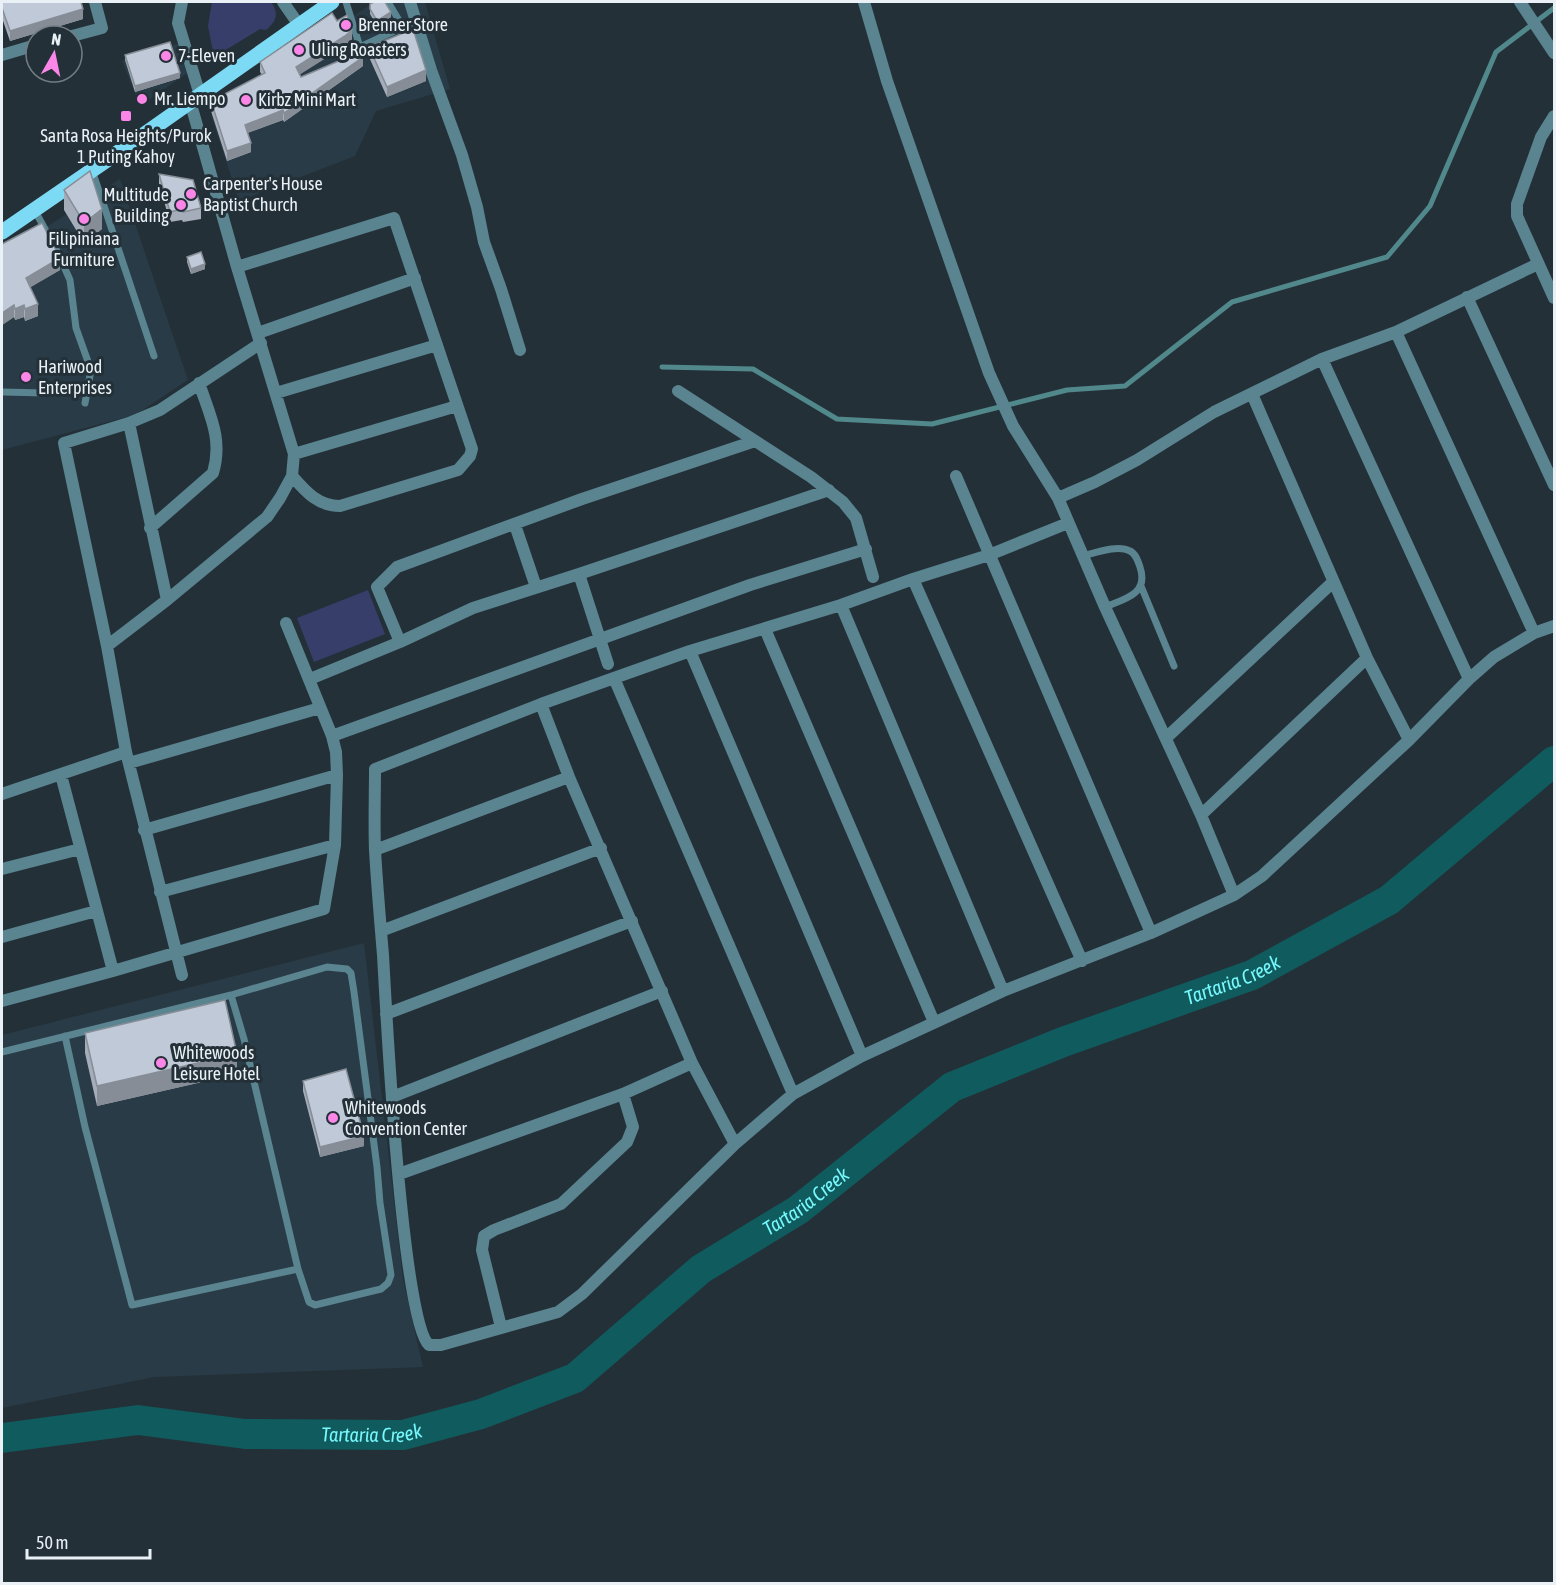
<svg xmlns="http://www.w3.org/2000/svg" width="1556" height="1585" font-family="'Asap Condensed',sans-serif">
  <rect width="100%" height="100%" fill="#243038"/>
  <!-- built -->
  <path fill="#283b46" d="M374,2H425L450,89L376,111L355,156L239,201L211,115Z
    M180,43L189,72L140,106L122,61Z
    M120,179L188,380L135,415L2,450V292L13,249Z
    M364,943L403,1279L423,1367L154,1377L2,1408V1035Z"/>
  <!-- green -->
  <path fill="#373e6a" d="M212,2H271C279,13 277,21 266,30L260,29L214,57L208,26Z
    M368,590L385,634L314,662L297,618Z"/>
  <g fill="none" stroke-linecap="round" stroke-linejoin="round">
    <!-- stream -->
    <path stroke="#51888b" stroke-width="5" d="M662,367L753,369L837,419L932,424L1067,390L1125,386L1232,302L1387,257L1430,206L1496,52L1554,8"/>
    <!-- river -->
    <path stroke="#105b5d" stroke-width="30" id="s1" d="M2,1438L138,1420L245,1434L403,1435L481,1414L575,1378L701,1269L798,1210L952,1087L1063,1042L1252,975L1389,900L1554,761"/>
    <!-- service -->
    <path stroke="#598490" stroke-width="7" d="M346,2L360,47L403,27L388,2
      M92,170L154,356
      M34,209L46,231
      M57,251L70,280L76,328L91,370L85,403
      M2,392L44,393
      M1083,556C1095,553 1118,544 1130,551C1136,554 1138,561 1140,567C1149,594 1125,599 1105,607
      M1141,586L1174,666
      M65,1036L85,1127L132,1305L298,1269
      M2,1052L231,995L327,967L347,969L351,973L354,992L377,1167L380,1203L391,1275L388,1283L381,1289L315,1305L309,1302L298,1269L244,1039L231,995"/>
    <!-- minor -->
    <path stroke="#598490" stroke-width="12" d="M182,2L178,23L200,95
      M283,2L299,25
      M410,2L431,70L462,155L477,207L484,242L501,289L520,350
      M864,2L887,81L989,373L1013,426L1058,498L1105,607L1201,815L1234,895
      M1520,2L1554,53
      M72,36L102,28L95,2
      M2,55L36,45
      M1554,116L1541,137L1517,204V216L1554,298
      M237,267L394,218L472,449L470,456L458,470L340,506C318,506 306,492 292,476
      M1467,297L1554,485
      M1396,332L1534,633
      M258,333L415,278
      M1322,359L1469,679
      M678,391L811,477L843,502L856,518L873,577
      M276,393L437,345
      M1252,394L1367,658L1409,740
      M129,423L167,600
      M294,454L457,406
      M956,476L1151,933
      M1058,498L1095,482L1137,460L1214,412L1322,359L1396,332L1538,264
      M1068,523L989,555L913,579L841,605L690,651L614,678L541,704L375,769C375,796 374,823 375,850C377,885 380,920 383,955C386,1009 402,1322 429,1345H441L558,1312L582,1294L735,1144L793,1094L862,1056L1003,991L1151,933L1234,895L1262,876L1409,740L1469,679L1494,657L1534,633L1554,626
      M515,525L536,587
      M150,528L213,473C223,439 210,416 199,383
      M579,574L608,664
      M913,579L1082,961
      M841,605L1003,991
      M765,629L934,1022
      M400,642L377,587L397,567L582,499L755,441
      M107,646L167,600L267,517L280,498L292,476L294,454L237,267L190,101
      M690,651L862,1056
      M614,678L793,1094
      M310,679L400,642L473,608L579,574L829,490
      M541,704L569,777L692,1063L735,1144
      M332,736L750,585L866,549
      M1166,738L1333,582
      M129,763L320,708
      M61,775L113,971
      M2,794L126,752
      M1201,815L1367,658
      M144,830L337,775
      M375,850L569,777
      M2,869L80,849
      M160,892L335,845
      M381,931L601,848
      M2,937L96,911
      M182,975L126,752L107,646L64,443L129,423L160,410L261,343
      M2,1001L113,971L324,909L335,845L337,775L336,752L332,736L286,623
      M386,1014L632,921
      M392,1097L662,991
      M399,1174L623,1094L692,1063
      M501,1327L482,1250L484,1236L494,1230L561,1204L627,1142L633,1127L623,1094"/>
    <!-- primary -->
    <path stroke="#7cdaf4" stroke-width="15" d="M2,232L139,138L332,2"/>
  </g>
  <!-- wall -->
  <path fill="#a4adb9" d="M2,2L83,19L10,41L2,18Z
    M370,4L391,17L377,26L370,14Z
    M337,21L352,39L345,46L299,74L301,77L363,66L284,122L283,120L247,133L251,152L227,161L211,111V101L262,75L260,72V62Z
    M369,47L426,81L387,97L369,57Z
    M125,55L180,78L135,92L125,60Z
    M159,174L201,208V219L183,222L182,220L170,222L159,184Z
    M64,190L102,229L84,243L64,210Z
    M2,244L60,270L30,287L38,316L25,321L24,317L15,320L14,317L2,325Z
    M187,257L205,269L191,274L187,262Z
    M85,1033L237,1074L97,1106L85,1053Z
    M303,1081L364,1146L320,1157L303,1091Z"/>
  <!-- shaded-wall -->
  <path fill="#868d96" d="M83,9V19L10,41V31Z
    M391,12V17L377,26V21Z
    M352,30V39L345,46L296,77V67Z
    M363,57V66L284,122V113Z
    M426,70V81L387,97V87Z
    M180,73V78L135,92V86Z
    M283,110V120L245,134V125Z
    M251,143V152L227,161V151Z
    M102,209V229L84,243V223Z
    M60,258V270L26,290V278Z
    M205,264V269L191,274V269Z
    M38,304V316L25,321V309Z
    M14,305V317L2,325V313Z
    M24,305V317L15,320V309Z
    M237,1054V1074L97,1106V1086Z
    M364,1136V1146L320,1157V1147Z"/>
  <!-- building -->
  <path fill="#bfc9d7" stroke="#868d96" stroke-width="1.5" d="M2,2H81L83,9L10,31L2,8Z
    M374,2H385L391,12L377,21L370,9V4Z
    M332,13L337,21L347,15L352,30L345,36L296,67L301,77L360,52L363,57L284,113L283,110L245,125L251,143L227,151L211,101L265,73L260,62Z
    M413,29L426,70L387,87L369,47Z
    M170,42L180,73L135,86L125,55Z
    M90,171L102,209L84,223L64,190Z
    M159,174L193,180L201,208L183,212L182,209L170,212Z
    M42,223L60,258L26,278L38,304L25,309L24,305L15,309L14,305L2,313V244Z
    M201,252L205,264L191,269L187,257Z
    M225,1000L237,1054L97,1086L85,1033Z
    M346,1069L364,1136L320,1147L303,1081Z"/>
  <!-- markers -->
  <g fill="#fa87e7" stroke="#243038" stroke-width="2">
    <circle cx="346" cy="25" r="6"/>
    <circle cx="299" cy="50" r="6"/>
    <circle cx="166" cy="56" r="6"/>
    <circle cx="142" cy="99" r="6"/>
    <circle cx="246" cy="100" r="6"/>
    <rect x="120" y="110" width="12" height="12" rx="3"/>
    <circle cx="191" cy="194" r="6"/>
    <circle cx="181" cy="205" r="6"/>
    <circle cx="84" cy="219" r="6"/>
    <circle cx="26" cy="377" r="6"/>
    <circle cx="161" cy="1063" r="6"/>
    <circle cx="333" cy="1118" r="6"/>
  </g>
  <g text-anchor="middle" stroke-width="6" stroke-linejoin="round" paint-order="stroke">
    <!-- poi labels -->
    <g font-size="18" fill="#eaf1f6" stroke="#243038" text-anchor="start">
      <text x="358" y="31">Brenner Store</text>
      <text x="311" y="56">Uling Roasters</text>
      <text x="178" y="62">7-Eleven</text>
      <text x="154" y="105">Mr. Liempo</text>
      <text x="258" y="106">Kirbz Mini Mart</text>
      <text x="126" y="142" text-anchor="middle">Santa Rosa Heights/Purok<tspan x="126" dy="21">1 Puting Kahoy</tspan></text>
      <text x="203" y="190">Carpenter's House<tspan x="203" dy="21">Baptist Church</tspan></text>
      <text x="169" y="201" text-anchor="end">Multitude<tspan x="169" dy="21">Building</tspan></text>
      <text x="84" y="245" text-anchor="middle">Filipiniana<tspan x="84" dy="21">Furniture</tspan></text>
      <text x="38" y="373">Hariwood<tspan x="38" dy="21">Enterprises</tspan></text>
      <text x="173" y="1059">Whitewoods<tspan x="173" dy="21">Leisure Hotel</tspan></text>
      <text x="345" y="1114">Whitewoods<tspan x="345" dy="21">Convention Center</tspan></text>
    </g>
    <!-- water labels -->
    <g font-size="20" font-style="italic" fill="#76f8fc" stroke="#243038">
      <text dy="7" stroke="none"><textPath href="#s1" startOffset="1362">Tartaria Creek</textPath></text>
      <text dy="7" stroke="none"><textPath href="#s1" startOffset="876">Tartaria Creek</textPath></text>
      <text dy="7" stroke="none"><textPath href="#s1" startOffset="372">Tartaria Creek</textPath></text>
    </g>
  </g>
  <!-- border -->
  <rect width="1556" height="1585" fill="none" stroke="#eaf1f6" stroke-width="6"/>
  <!-- north arrow -->
  <g transform="translate(54 54) rotate(9)"><circle r="28" fill="#243038" stroke="#737d84" stroke-width="1.5"/>
  <path d="M0-4.5L10 22L0 15L-10 22Z" fill="#fa87e7"/>
  <text y="-9" font-size="16" font-weight="bold" text-anchor="middle" fill="#eaf1f6">N</text>
  </g>
  <!-- scale -->
  <path d="M27 1549v9h123v-9" fill="none" stroke="#eaf1f6" stroke-width="3"/>
  <text x="36" y="1549" font-size="18" fill="#eaf1f6" stroke="#243038" stroke-width="4.5" paint-order="stroke">50 m</text>
</svg>
